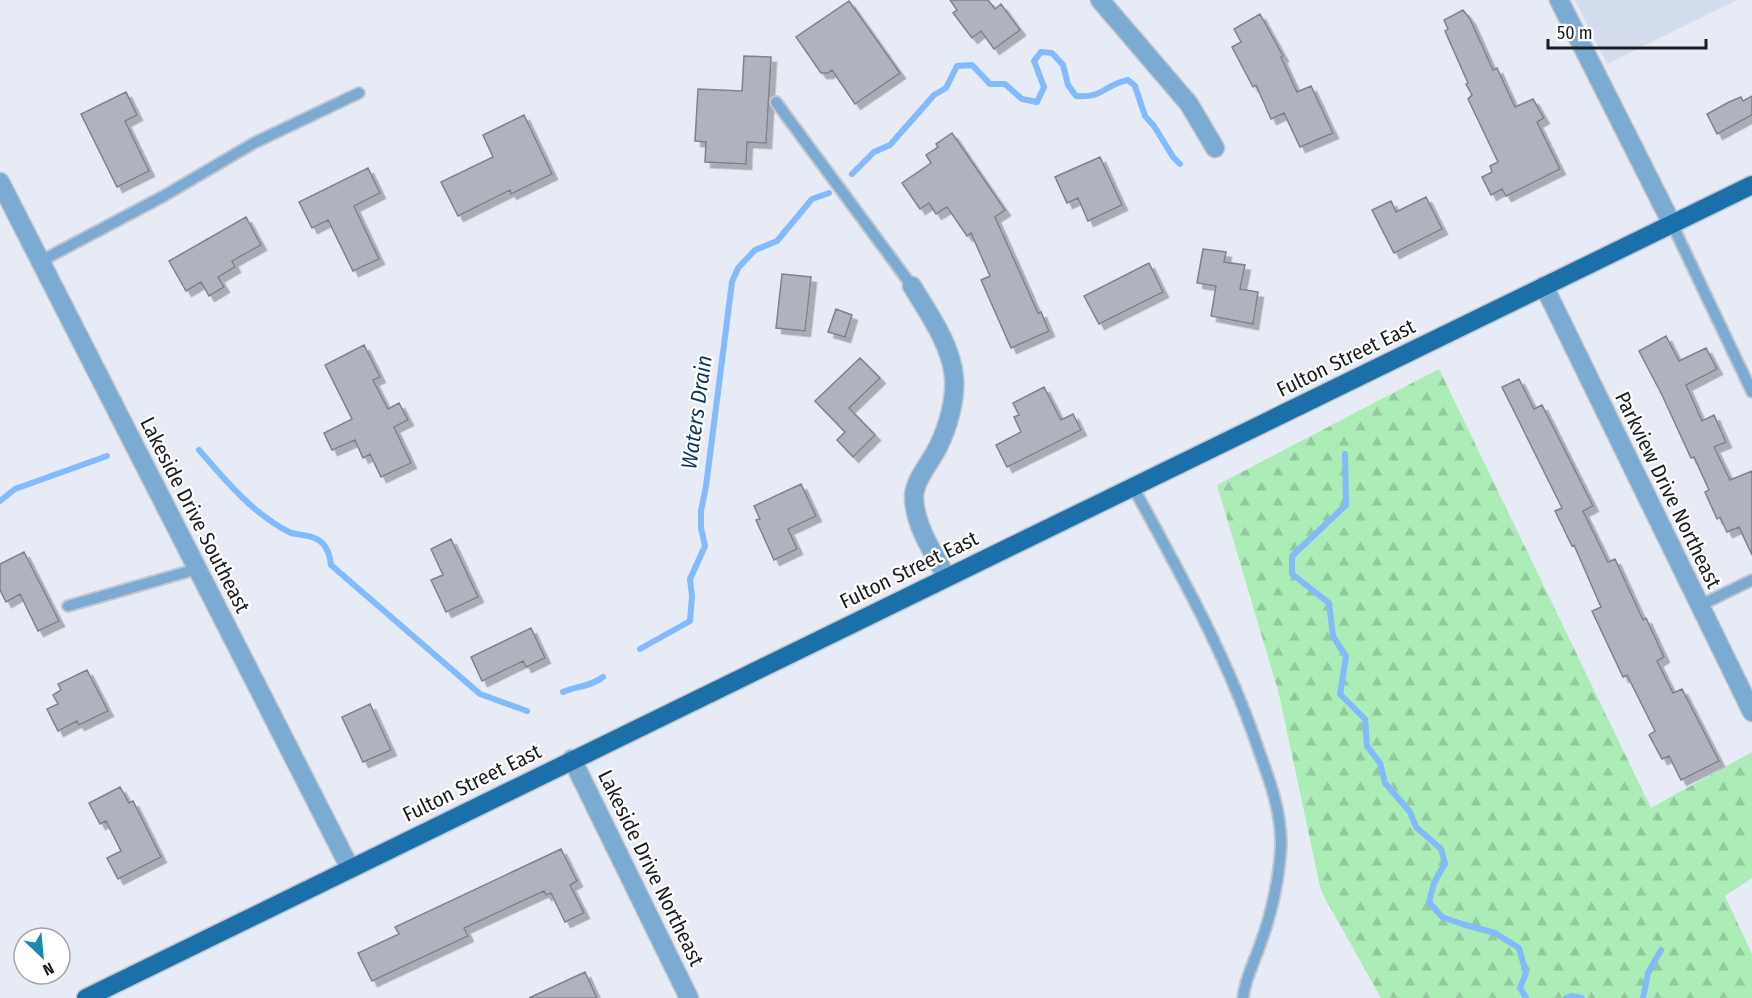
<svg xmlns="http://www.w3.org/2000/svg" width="1752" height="998" font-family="'Fira Sans Condensed',sans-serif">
  <defs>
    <pattern id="forest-firs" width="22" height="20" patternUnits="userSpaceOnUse" patternTransform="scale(1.5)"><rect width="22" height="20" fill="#abecb7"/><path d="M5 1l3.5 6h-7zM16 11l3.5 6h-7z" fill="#93ca9d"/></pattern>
    <filter id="shadow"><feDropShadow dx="5.5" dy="5.5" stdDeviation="0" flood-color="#0004"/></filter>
  </defs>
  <rect width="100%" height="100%" fill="#e6ebf6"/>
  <!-- built -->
  <path fill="#d4dded" d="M1575,0H1737L1607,64Z"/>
  <!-- forest -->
  <path fill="url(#forest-firs)" d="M1439,369L1651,808L1752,752V878L1725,896L1752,954V998H1381L1321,891L1279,694L1217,485Z"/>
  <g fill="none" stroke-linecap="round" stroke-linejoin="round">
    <!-- stream -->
    <path stroke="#82bafc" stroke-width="6" d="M852,174L874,152L890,145L934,95L946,88L957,66L972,65L990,84H1005L1022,99L1037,102L1044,87L1034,61L1041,52L1052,53L1063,65L1068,85L1076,96C1105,98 1103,85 1128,80L1135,86L1145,116L1154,126L1173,157L1180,164
      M199,450C225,480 252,513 289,532C293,534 297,534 302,535C321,537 329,546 331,565L480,694L527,711
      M1345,454L1346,505L1292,556V574L1329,603L1333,636L1346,657L1340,694L1365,719L1367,746L1380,763L1385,783L1410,812L1416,827L1441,849L1445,863L1434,883L1429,902L1442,917L1462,924L1495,933L1519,948L1526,973L1520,988L1526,998
      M0,501L15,489L107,456
      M640,649L690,621L692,596L690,579L705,546L701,528V511L706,486L732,282L738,268L755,250L777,241L812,199L829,193
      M563,692C577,686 590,687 603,677
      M1566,998L1571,996L1582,998
      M1643,998L1648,973L1661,950"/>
  </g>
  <!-- building -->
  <path fill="#aeb3bd" stroke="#7d828b" stroke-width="1.5" filter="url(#shadow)" d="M950,0H988L995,9L1001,4L1020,30L994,49L981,31L972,38L953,13L957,10Z
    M849,1L900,73L855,104L832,70L828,73H821L796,37Z
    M1463,10L1470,19L1493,70L1497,68L1515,107L1533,99L1544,118L1537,122L1560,169L1506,196L1502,189L1491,195L1482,177L1492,172L1490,166L1498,162L1468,99L1472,95L1466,84L1468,83L1445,31L1448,29L1444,20Z
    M1260,14L1283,56L1281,57L1297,92L1311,86L1333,133L1300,147L1284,113L1271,119L1256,85L1253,87L1232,47L1241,42L1234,29Z
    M744,56L771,57L766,143L747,142L746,164L705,162L706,142L695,141L698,89L742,91Z
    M126,92L137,115L125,121L149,171L117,187L81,114Z
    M1752,96V115L1717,134L1707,114L1729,102L1741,97L1743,101Z
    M524,115L552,174L511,194L510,190L458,216L441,182L493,157L483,135Z
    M952,133L1005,210L995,217L1038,313L1041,312L1049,331L1011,348L981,280L990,276L971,233L967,236L947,207L936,214L929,203L920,209L902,183L931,163L926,155L938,147L936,144Z
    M1100,157L1122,205L1088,221L1078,198L1067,203L1055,177Z
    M368,168L380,193L354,206L379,259L353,271L328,220L312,228L299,202Z
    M1426,197L1442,229L1394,253L1372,210L1391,201L1396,212Z
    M246,217L261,245L232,261L235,267L218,277L224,287L209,296L201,282L186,291L169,261Z
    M1203,249L1226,252L1224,262L1245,265L1240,289L1258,292L1253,324L1211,316L1216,286L1197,283Z
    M1149,263L1163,292L1099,324L1084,296Z
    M782,274L811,277L805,331L776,328Z
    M836,309L852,315L845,337L828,332Z
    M1666,336L1679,361L1706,348L1717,369L1686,385L1702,421L1714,415L1726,442L1714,447L1730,480L1752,471V555L1739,527L1727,532L1720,517L1717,519L1705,492L1709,490L1694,457L1691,458L1662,395L1639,351Z
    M364,345L380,377L373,380L388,409L399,403L408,420L394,427L411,463L381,477L370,454L363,458L355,440L332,450L324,433L352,419L325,365Z
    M860,358L880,378L849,408L875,435L853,457L837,440L845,432L815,401Z
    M1519,379L1534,409L1542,405L1593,506L1583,511L1608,562L1615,559L1643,620L1646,618L1664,657L1657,661L1673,693L1682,689L1719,761L1681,780L1669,756L1662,759L1649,735L1655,731L1627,675L1623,677L1592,611L1601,607L1574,545L1572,546L1555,511L1562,508L1502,387Z
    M1044,387L1061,420L1073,414L1081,430L1007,467L996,445L1021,432L1014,417L1019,415L1013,403Z
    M801,484L816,516L788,529L797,549L774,560L756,520L760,519L754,506Z
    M451,539L478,597L446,612L431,580L443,575L431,549Z
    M24,552L59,621L38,631L20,594L6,602L0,590V564Z
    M531,628L545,658L526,667L523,661L482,681L471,657Z
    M87,670L108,711L79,725L77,721L58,731L47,709L58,704L53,695L61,690L58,684Z
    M370,704L391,750L363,762L342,717Z
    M120,787L129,803L133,801L161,857L118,879L107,858L121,851L106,821L100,824L89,803Z
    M561,849L577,881L570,885L584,913L565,922L551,893L546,895L544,891L464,928L468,936L372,981L358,953L399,934L395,927Z
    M585,972L597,998H529Z"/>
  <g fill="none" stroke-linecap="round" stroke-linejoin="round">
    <defs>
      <path id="service" d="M776,102L912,286
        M1672,224L1752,392
        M41,261L162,197L254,143L359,93
        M1133,487C1180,573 1228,658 1259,751C1270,781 1281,811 1281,844C1280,874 1272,913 1261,942C1255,961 1245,978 1243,998
        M68,606L197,569
        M1699,606L1752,580"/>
      <path id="minor" d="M1100,0L1189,104L1215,148
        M1559,0L1672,224
        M912,286C928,313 951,344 954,377C956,399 948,427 938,447C931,462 915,479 914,496C914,525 933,552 946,576
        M1544,286L1752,712"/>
      <path id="tertiary" d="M0,182L350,868
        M572,759L689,998"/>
      <path id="primary" d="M86,998C641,725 1197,457 1752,185"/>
    </defs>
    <!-- service casing -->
    <use href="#service" stroke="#c1c6cf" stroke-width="14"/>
    <!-- minor casing -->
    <use href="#minor" stroke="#c1c6cf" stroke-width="21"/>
    <!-- tertiary casing -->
    <use href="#tertiary" stroke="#c1c6cf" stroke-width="21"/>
    <!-- primary casing -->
    <use href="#primary" stroke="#c1c6cf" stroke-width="21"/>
    <!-- service -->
    <use href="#service" stroke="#7babd2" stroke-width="10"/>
    <!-- minor -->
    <use href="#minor" stroke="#7babd2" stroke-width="18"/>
    <!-- tertiary -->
    <use href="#tertiary" stroke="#7babd2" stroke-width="18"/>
    <!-- primary -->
    <use href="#primary" stroke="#1c70a9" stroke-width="18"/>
  </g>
  <g text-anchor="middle" stroke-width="4.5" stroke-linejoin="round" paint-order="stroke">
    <!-- street labels -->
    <g font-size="21" fill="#1b1c20" stroke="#fff">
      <text transform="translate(1346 358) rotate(-26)" y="7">Fulton Street East</text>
      <text transform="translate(1668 490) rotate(64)" y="7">Parkview Drive Northeast</text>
      <text transform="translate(195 515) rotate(63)" y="7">Lakeside Drive Southeast</text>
      <text transform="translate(909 570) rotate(-26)" y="7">Fulton Street East</text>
      <text transform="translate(472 783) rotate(-26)" y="7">Fulton Street East</text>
      <text transform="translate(651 868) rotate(64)" y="7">Lakeside Drive Northeast</text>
    </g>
    <!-- water labels -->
    <g font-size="22" font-style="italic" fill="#0d345e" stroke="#fff">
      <text transform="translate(696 412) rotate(-82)" y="8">Waters Drain</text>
    </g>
  </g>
  <!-- north arrow -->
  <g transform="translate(42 956) rotate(154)"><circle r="28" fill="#ffffff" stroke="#a4a4a6" stroke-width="1.5"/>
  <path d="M0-4.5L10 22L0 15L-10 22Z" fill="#188aaf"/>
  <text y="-9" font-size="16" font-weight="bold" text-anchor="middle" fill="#1b1c20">N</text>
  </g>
  <!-- scale -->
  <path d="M1548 39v9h158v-9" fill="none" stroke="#1b1c20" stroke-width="3"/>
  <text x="1557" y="39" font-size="18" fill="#1b1c20" stroke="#ffffff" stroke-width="4.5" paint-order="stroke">50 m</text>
</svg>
